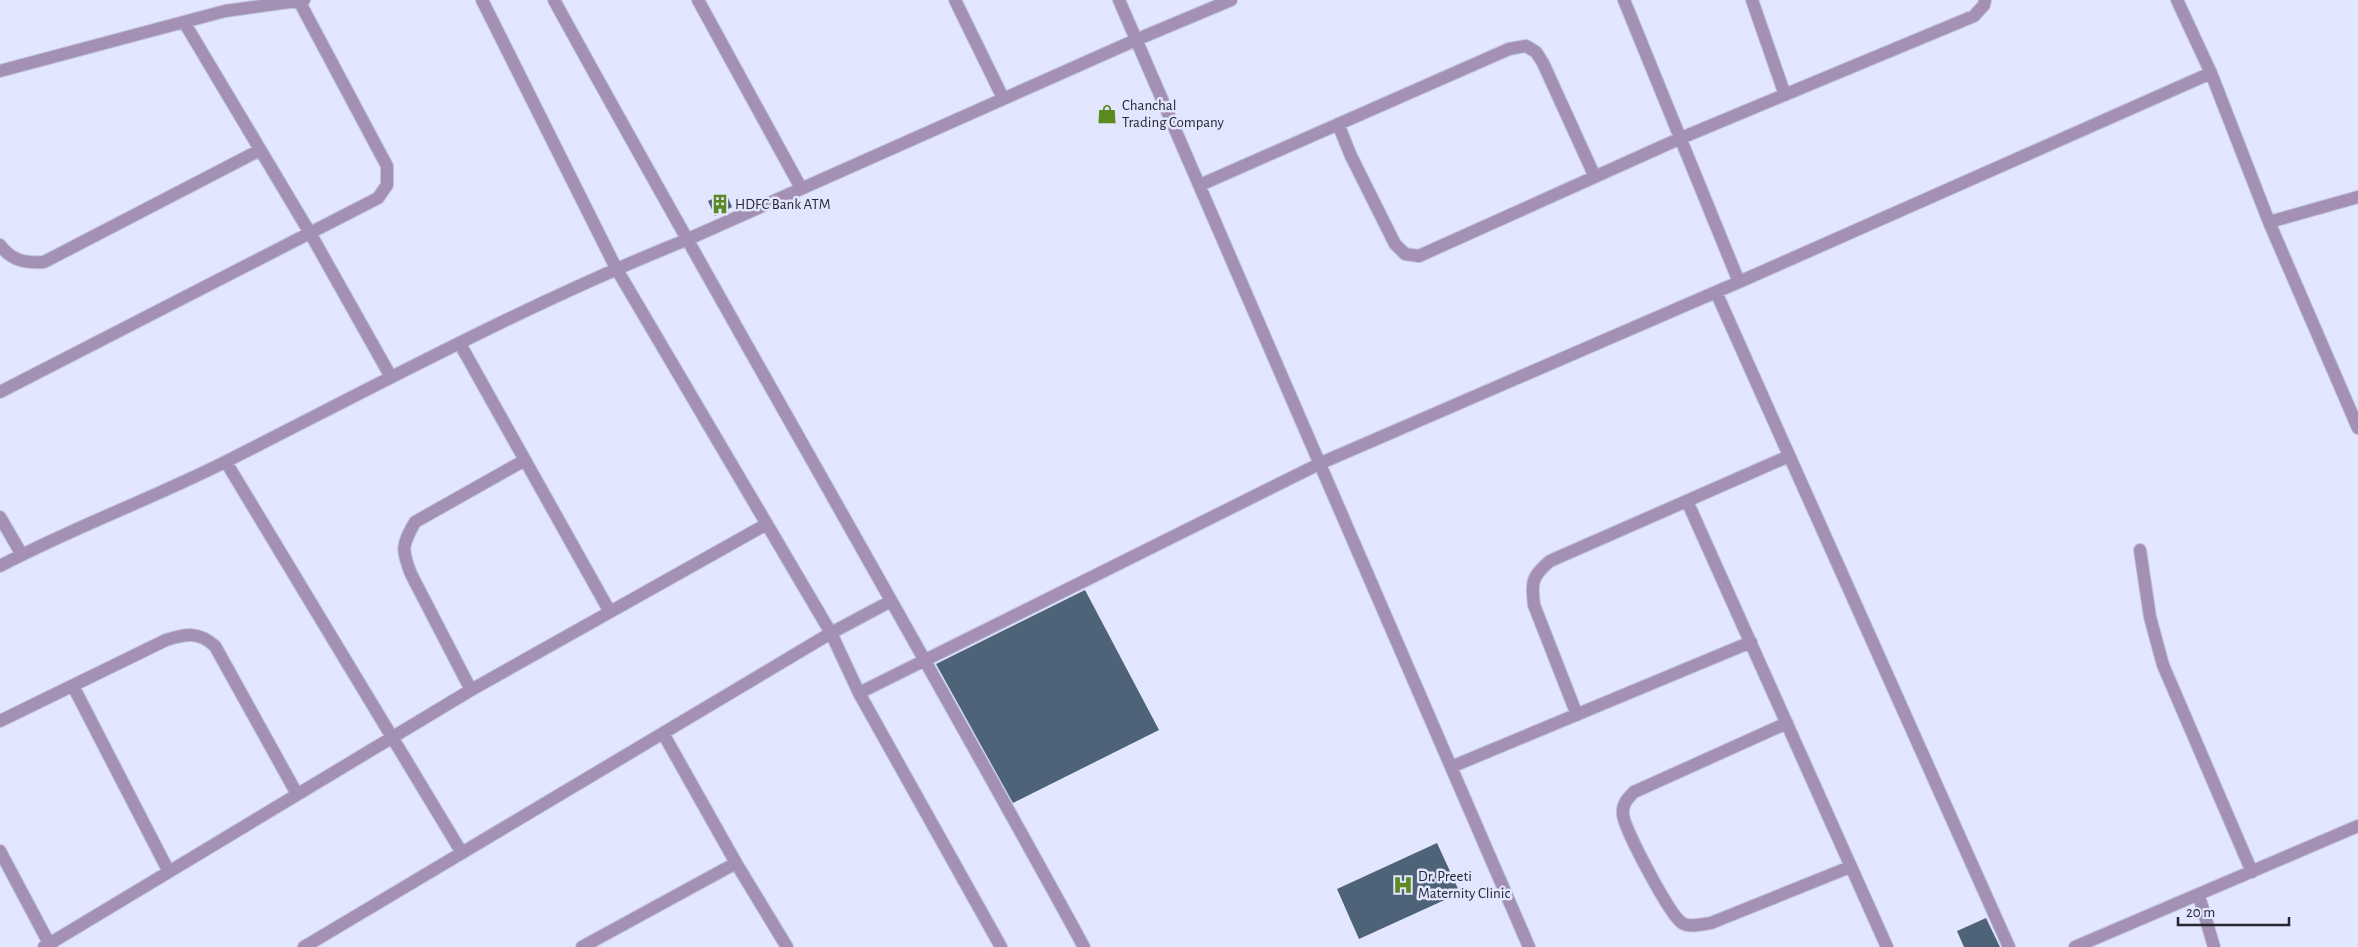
<svg xmlns="http://www.w3.org/2000/svg" width="2358" height="947" font-family="'Alegreya Sans',sans-serif">
  <rect width="100%" height="100%" fill="#e2e6fe"/>
  <!-- building -->
  <path fill="#4f6378" d="M726,193L732,207L715,216L708,201Z
    M1085,590L1159,730L1013,803L936,664Z
    M1437,843L1460,893L1359,939L1337,889Z
    M1986,918L2000,947H1964L1957,931Z"/>
  <g fill="none" stroke-linecap="round" stroke-linejoin="round">
    <defs>
      <path id="street" d="M482,0L616,268L831,633L859,693L1001,947
        M554,0C728,317 911,630 1084,947
        M698,0L801,188
        M955,0L1003,98
        M1119,0L1529,947
        M1624,0L1739,282
        M1752,0L1785,95
        M2177,0L2211,73L2269,222L2358,428
        M184,22L310,233L391,377
        M0,71L225,11L304,0
        M1338,124L1351,156L1395,244L1405,254L1419,256L1681,138L1974,16L1984,5L1985,0
        M1200,185L1509,49L1526,46L1536,52L1543,63L1595,177
        M2269,222L2358,197
        M0,245C12,261 25,263 44,262L260,150
        M1716,292L2009,947
        M460,344L610,612
        M0,392L378,198L387,185V166L299,1
        M226,462L462,853
        M1687,501L1887,947
        M0,517L22,555
        M2140,550L2150,617L2163,665L2252,872
        M0,566C74,527 154,498 229,460C379,384 529,303 686,240L1138,39L1231,0
        M73,686L169,872
        M471,690L411,574C401,549 402,545 415,522L525,460
        M859,693L1321,463L1739,282L2211,73
        M1577,715L1534,605C1531,582 1532,576 1550,561L1789,456
        M0,721L166,640C186,634 198,631 215,646L297,794
        M1787,723L1634,792C1627,799 1622,804 1623,815C1625,830 1669,914 1682,923C1690,928 1702,924 1711,923L1850,867
        M664,735L736,863L787,947
        M1451,767L1751,642
        M0,851L51,947
        M2199,896L2214,947
        M44,947L471,690L765,525
        M304,947L831,633L891,601
        M582,947L736,863
        M2075,947L2358,826"/>
    </defs>
    <!-- street casing -->
    <use href="#street" stroke="#c0c4d9" stroke-width="14"/>
    <!-- street -->
    <use href="#street" stroke="#a490b5" stroke-width="12"/>
  </g>
  <!-- icons -->
  <defs>
    <symbol id="shop-bare" viewBox="-9 -9 18 18"><path d="M-5-2.5h2.3a2.7 3.5 0 0 1 5.4 0H5L5.5 6h-11ZM-1.5-2.5h3a1.5 2.3 0 0 0-3 0Z" fill="#5b8b20" stroke="#e2e6fe" stroke-width="2.5" paint-order="stroke"/></symbol>
    <symbol id="building-bare" viewBox="-9 -9 18 18"><path d="M-4-6H4V6H1V3H-1V6H-4ZM-2.5-4.3h1.7v1.8h-1.7ZM.8-4.3h1.7v1.8H.8ZM-2.5-1h1.7V.8h-1.7ZM.8-1h1.7V.8H.8Z" fill="#5b8b20" stroke="#e2e6fe" stroke-width="2.5" paint-order="stroke"/></symbol>
    <symbol id="hospital-bare" viewBox="-9 -9 18 18"><path d="M-5-5h3v3.5h4V-5h3V5h-3V1.5h-4V5h-3Z" fill="#5b8b20" stroke="#e2e6fe" stroke-width="2.5" paint-order="stroke"/></symbol>
  </defs>
  <g fill-rule="evenodd">
    <use href="#shop-bare" x="1093" y="100" width="28" height="28"/>
    <use href="#building-bare" x="706" y="190" width="28" height="28"/>
    <use href="#hospital-bare" x="1389" y="871" width="28" height="28"/>
  </g>
  <g text-anchor="middle" stroke-width="5" stroke-linejoin="round" paint-order="stroke">
    <!-- poi labels -->
    <g font-size="15" fill="#262732" stroke="#e2e6fe" text-anchor="start">
      <text x="1122" y="110">Chanchal<tspan x="1122" dy="17">Trading Company</tspan></text>
      <text x="735" y="209">HDFC Bank ATM</text>
      <text x="1418" y="881">Dr. Preeti<tspan x="1418" dy="17">Maternity Clinic</tspan></text>
    </g>
  </g>
  <!-- scale -->
  <path d="M2178 917v8h111v-8" fill="none" stroke="#262732" stroke-width="2.5"/>
  <text x="2186" y="917" font-size="15" fill="#262732" stroke="#e2e6fe" stroke-width="4" paint-order="stroke">20 m</text>
</svg>
